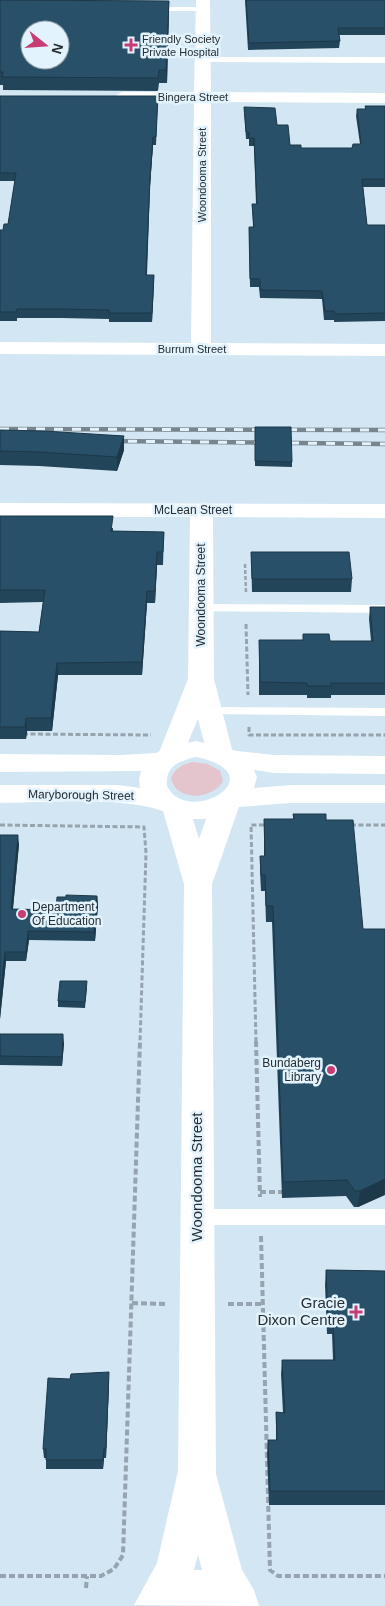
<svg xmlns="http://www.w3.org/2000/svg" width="385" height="1606" font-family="Helvetica,sans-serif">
  <rect width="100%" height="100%" fill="#d3e6f3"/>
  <!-- green -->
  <path fill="#e4c4cd" d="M192,762L208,764L220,771L223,781C213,800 175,802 171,778C175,768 182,765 192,762Z"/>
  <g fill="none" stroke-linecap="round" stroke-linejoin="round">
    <!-- path-far2 -->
    <path stroke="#95a4ae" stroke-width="2.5" stroke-dasharray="4 2" stroke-linecap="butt" d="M245,564L246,593"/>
    <!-- path-far1 -->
    <path stroke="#95a4ae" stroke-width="3" stroke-dasharray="5 2.5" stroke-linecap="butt" d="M246,624L248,695
      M249,727V735H385
      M23,734L151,735
      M0,825L144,827L146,853L140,1042
      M351,825H385
      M256,1042L251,825H267"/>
    <!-- path -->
    <path stroke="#95a4ae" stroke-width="4" stroke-dasharray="6 3" stroke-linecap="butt" d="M256,1041L260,1197
      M260,1192H284
      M261,1236L270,1570L278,1576H385
      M132,1303L167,1304
      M228,1304H263
      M0,1576H101L114,1569L123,1555L140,1041
      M86,1588L87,1576"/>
    <!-- lane -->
    <path fill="#fff" fill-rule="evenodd" d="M149,7H203L207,9L203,11H146L145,9Z
      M202,57H385V63L199,62L198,60Z
      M201,604L385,605V613L196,611L194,608L196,605Z
      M210,707L385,708V716L205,714L203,711Z
      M197,1209H385V1225H197L190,1222L188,1217L190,1212Z"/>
    <!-- street -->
    <path fill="#fff" fill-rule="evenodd" d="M196,0H210L211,92L385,93V103L211,102V343L385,344V356L0,354V342L191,343L194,102H122L114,97L122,92H194Z
      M0,503L385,504V518L213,517L214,679L233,753L229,759L220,762L211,759L207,753L198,719L180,761L171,764L162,761L158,755L188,679L190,517H0Z"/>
    <!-- secondary -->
    <path fill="#fff" fill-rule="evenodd" d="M196,741L237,751L274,755L385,756V774L274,773L254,770L257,777L254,788L291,785H385V803H291L239,807L212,884L216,1474L242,1570L254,1590L259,1606L134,1605L157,1563L178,1471L184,884L163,811C117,796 49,803 0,803V785H118L140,788L139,779L141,771L0,772V754L121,755L156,753L167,747ZM196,757C278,774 188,828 167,786C165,766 179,761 196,757ZM193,819H206L199,839ZM198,1555L202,1570H194Z"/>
    <defs>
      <path id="rail" d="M0,429L385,430
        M110,441L385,444"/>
    </defs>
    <!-- rail casing -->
    <use href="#rail" stroke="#78858d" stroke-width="4.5"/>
    <!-- rail -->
    <use href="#rail" stroke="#e3f3fd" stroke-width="3" stroke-dasharray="9" stroke-linecap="butt"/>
  </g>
  <!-- wall -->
  <path fill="#224559" d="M0,0L169,1L167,83H159L158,91L3,90V85H0Z
    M245,0H385V35H339L340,41L339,48L248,50Z
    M0,96H158L156,145H153L150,186L147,275H154L152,322H109V319L61,318H17V321H0V230H3L8,224L15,181H0Z
    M365,106H385V187H363L367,225H385V321L334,322V320H324L322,299L260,298L259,287H250L249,227H253L252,204H256L254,146H249V139H246L244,107L277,125L290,145L301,148H352L360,144L356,116L357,109H365Z
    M255,427L292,462V467L255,466Z
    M0,430L124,436V450L117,471L39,466L0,465Z
    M0,516L113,528V531L164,532L163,565H157L155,603H147L142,675H58L52,731H27L26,739H0V631L39,632L43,602L0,603Z
    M251,552L352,579L351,592H252Z
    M370,607H385V695H331V698H307V695H259V640H303V634L330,641H371L369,619Z
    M293,814L326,820L363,929H385V1195L358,1207H354L346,1196L282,1198L272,922H266L265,891H261L260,872V856H264V819H293Z
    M0,835L19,844L13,909L56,910L97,896L98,905L95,941L29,940L26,961H6L0,1019Z
    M87,987L85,1008L58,1007V1001Z
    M0,1034L64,1043L62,1066L0,1065Z
    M326,1270L385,1271V1505H269L267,1454L268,1440H276V1412L283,1413L281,1374L282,1360H333L332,1334H327L325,1285Z
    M109,1382L106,1458H104L103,1469H46V1458H44L43,1449Z"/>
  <!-- shaded-wall -->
  <path fill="#1c3849" d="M169,1V13L167,83L166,70Z
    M153,137V145L150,186L146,284L150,178Z
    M154,275V284L152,322V313Z
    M124,436V450L117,471V457Z
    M157,552V565L155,603V591Z
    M147,591V603L142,675V662Z
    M57,663L58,675L52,731L51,718Z
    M26,718L27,731L26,739L25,727Z
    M18,835L19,844L12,918L11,909Z
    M97,896L98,905L95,941L94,932Z
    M28,931L29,940L26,961V952Z
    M5,952L6,961L0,1019V1001Z
    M63,1034L64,1043L62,1066V1057Z
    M385,1179L384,1195L358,1207L360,1191Z
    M109,1372V1382L106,1458V1448Z
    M104,1448V1458L103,1469V1460Z"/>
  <!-- building -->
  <path fill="#285068" stroke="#1c3849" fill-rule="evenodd" d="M0,0L169,1L166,70H159L158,78L2,77L3,72H0ZM30,30H60V60H30Z
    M246,0H385V28H338L340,41L249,43Z
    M0,96H158L156,137H153L150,178L146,275H154L152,313H109V310L61,309H17L16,312H0V230H3L4,224H8L16,173H0Z
    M365,106H385V179H362L367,225H385V313L335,314L334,311H325L322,291L260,290V279H250L249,227H254L252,204H257L254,138H249V132H246L244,107L275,108L277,125H288L290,145H301V148H352L353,144H361L357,109H366Z
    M255,427H291L292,462L255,461Z
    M0,430L44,431L124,436L117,457L39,452L0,451Z
    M0,516H113L111,531L164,532L163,552H157L155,591H147L142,662L57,663L51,718H26L25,727H0V631L39,632L45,590H0Z
    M251,552H349L352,579H252Z
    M370,607H385V683H331V686H308L307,683L260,682L259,640H303V634H329L330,641H373Z
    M293,814H326V820H353L363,929H385V1179L360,1191H355L347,1180L283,1182L273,906H266L265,875H261L260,856H265L264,819H294Z
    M0,835H18L11,909L56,910L57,897H66V895L97,896L94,932L28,931L26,952H5L0,1001Z
    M60,981H87L85,1002L58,1001Z
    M0,1034H63L62,1057L0,1056Z
    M326,1270L385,1271V1491H270L268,1440H277L276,1412L285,1413L282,1360H335L333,1320H328Z
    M109,1372L106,1448H104L103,1460H46V1449H43L48,1378L70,1379L71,1374Z"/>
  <!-- markers -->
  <g fill="#c63c73" stroke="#e3f3fd" stroke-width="2">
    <path d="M128.5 37.5h5v5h5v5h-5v5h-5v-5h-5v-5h5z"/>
    <circle cx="22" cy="914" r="5"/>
    <circle cx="331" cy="1070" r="5"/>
    <path d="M353.5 1304.5h5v5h5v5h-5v5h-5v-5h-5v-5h5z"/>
  </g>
  <g text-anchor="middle" stroke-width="5" stroke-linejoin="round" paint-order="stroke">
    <!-- far-poi labels -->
    <g font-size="11" fill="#262d32" stroke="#e3f3fd" text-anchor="start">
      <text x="142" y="43">Friendly Society<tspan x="142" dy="13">Private Hospital</tspan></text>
    </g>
    <!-- far-street labels -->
    <g font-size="11" fill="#262d32" stroke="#e3f3fd">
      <text x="193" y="101">Bingera Street</text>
      <text transform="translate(202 175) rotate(-90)" y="4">Woondooma Street</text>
      <text x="192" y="353">Burrum Street</text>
    </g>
    <!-- street labels -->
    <g font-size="12" fill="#262d32" stroke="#e3f3fd">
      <text x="193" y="514">McLean Street</text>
      <text transform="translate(201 595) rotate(-90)" y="4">Woondooma Street</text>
      <text transform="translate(81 795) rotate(1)" y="4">Maryborough Street</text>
    </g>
    <!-- poi labels -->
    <g font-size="12" fill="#262d32" stroke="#e3f3fd" text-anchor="start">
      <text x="32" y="911">Department<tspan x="32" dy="14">Of Education</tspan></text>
      <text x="321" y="1067" text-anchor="end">Bundaberg<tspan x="321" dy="14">Library</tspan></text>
    </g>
    <!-- near-street labels -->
    <g font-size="15" fill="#262d32" stroke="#e3f3fd">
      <text transform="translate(197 1177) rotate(-90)" y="5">Woondooma Street</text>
    </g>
    <!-- near-poi labels -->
    <g font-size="15" fill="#262d32" stroke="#e3f3fd" text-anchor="end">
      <text x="345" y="1308">Gracie<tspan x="345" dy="17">Dixon Centre</tspan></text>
    </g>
  </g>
  <!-- north arrow -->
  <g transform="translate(45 45) rotate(107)"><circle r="24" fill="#e3f3fd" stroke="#97a4ac"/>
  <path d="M0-4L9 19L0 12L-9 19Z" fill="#c63c73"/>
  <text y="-8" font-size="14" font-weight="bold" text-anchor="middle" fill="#262d32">N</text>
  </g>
</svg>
